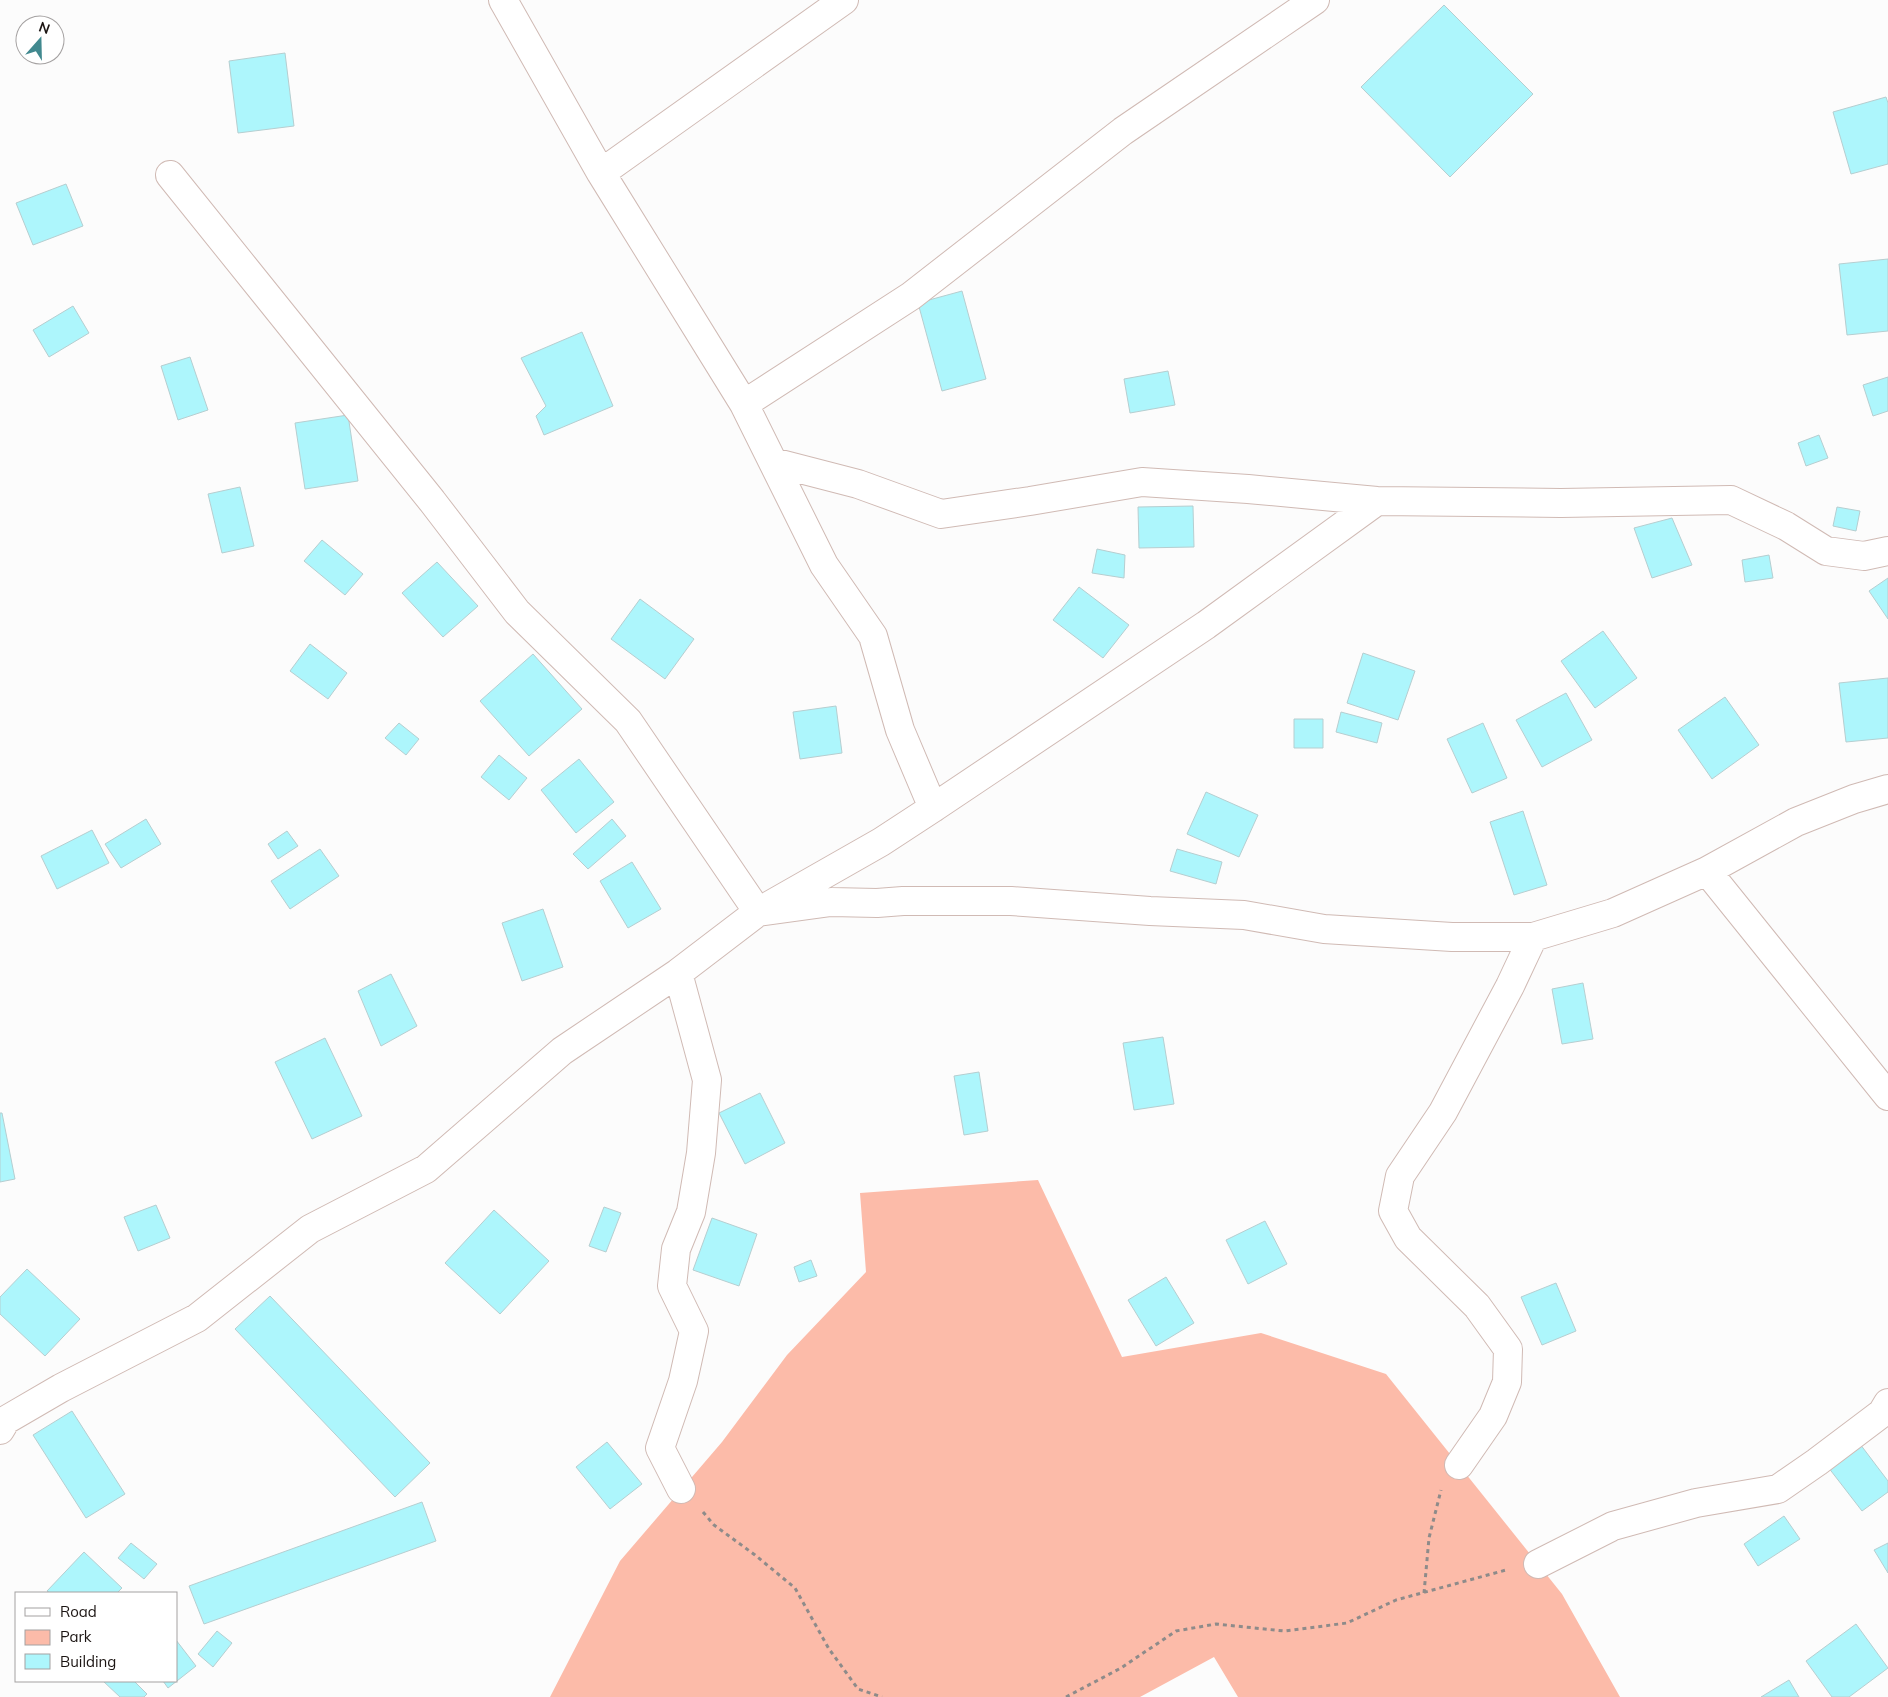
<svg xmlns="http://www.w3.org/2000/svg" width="1888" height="1697" font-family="Mulish,sans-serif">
  <rect width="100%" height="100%" fill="#fcfcfc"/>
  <!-- green -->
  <path fill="#fcbba9" d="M1038,1180L1122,1357L1261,1333L1386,1374L1562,1594L1620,1697H1238L1214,1657L1140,1697H550L620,1561L722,1442L787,1355L866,1272L860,1193Z"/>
  <!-- building -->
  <path fill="#adf6fc" stroke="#b6ced0" d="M1444,5L1533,94L1450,177L1361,87Z
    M285,53L294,126L238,133L229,61Z
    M1886,97L1888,103V164L1851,174L1833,112Z
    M66,184L83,226L33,245L16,203Z
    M1888,259V331L1847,335L1839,264Z
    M962,291L986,379L942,391L918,303Z
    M73,306L89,333L49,357L33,330Z
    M582,332L613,406L544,435L536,416L546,406L521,358Z
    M190,357L208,410L178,420L161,366Z
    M1168,371L1175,405L1130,413L1124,379Z
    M1888,377V411L1873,416L1863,385Z
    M348,415L358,481L305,489L295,423Z
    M1819,435L1828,458L1806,466L1798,443Z
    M240,487L254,546L222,553L208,494Z
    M1193,506L1194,547L1139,548L1138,507Z
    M1837,507L1860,511L1856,531L1833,526Z
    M1672,518L1692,565L1652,578L1634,528Z
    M322,540L363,574L345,595L304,561Z
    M1097,549L1125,555L1124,578L1092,573Z
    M1769,555L1773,578L1745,582L1742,560Z
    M437,562L478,606L443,637L402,593Z
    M1888,578V619L1869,591Z
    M1079,587L1129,625L1103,658L1053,620Z
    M640,599L694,639L665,679L611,639Z
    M1603,631L1637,678L1595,708L1561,661Z
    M310,644L347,673L328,699L290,671Z
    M1363,653L1415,671L1398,720L1347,703Z
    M533,654L582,709L529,756L480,701Z
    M1888,678V738L1846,742L1839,683Z
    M1566,693L1592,740L1542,767L1516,720Z
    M1725,697L1759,745L1712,779L1678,730Z
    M836,706L842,753L800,759L793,712Z
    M1341,712L1382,723L1377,743L1336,732Z
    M1294,719H1323V748H1294Z
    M399,723L419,739L406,755L385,738Z
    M1483,723L1507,778L1472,793L1447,739Z
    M499,755L527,778L509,800L481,777Z
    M579,759L614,802L576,833L541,790Z
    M1206,792L1258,815L1239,857L1187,834Z
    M1523,811L1547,885L1514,895L1490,822Z
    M146,819L161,844L121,868L105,844Z
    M612,819L626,836L588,869L573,854Z
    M92,830L109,863L57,889L41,856Z
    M287,831L298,846L278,859L268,844Z
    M320,849L339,876L290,909L271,881Z
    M1177,849L1222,862L1216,884L1170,871Z
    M632,862L661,909L628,928L600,881Z
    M543,909L563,967L522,981L502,923Z
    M391,974L417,1026L381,1046L358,991Z
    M1583,983L1593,1039L1562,1044L1552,989Z
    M1163,1037L1174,1104L1134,1110L1123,1043Z
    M325,1038L362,1116L312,1139L275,1062Z
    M979,1072L988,1131L964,1135L954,1076Z
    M760,1093L785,1143L745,1164L719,1113Z
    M0,1113H2L15,1179L0,1182Z
    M156,1205L170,1238L138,1251L124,1217Z
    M604,1207L621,1213L606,1252L589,1246Z
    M494,1210L549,1261L500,1314L445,1263Z
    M712,1218L757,1234L739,1286L693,1270Z
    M1265,1221L1287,1264L1248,1284L1226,1240Z
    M811,1260L817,1276L799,1282L794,1267Z
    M27,1269L80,1319L45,1356L0,1314V1297Z
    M1166,1277L1194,1323L1156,1346L1128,1300Z
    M1556,1283L1576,1331L1542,1345L1521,1297Z
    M270,1296L430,1463L395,1497L235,1329Z
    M72,1411L125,1494L86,1518L33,1435Z
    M607,1442L642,1484L610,1509L576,1467Z
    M1860,1444L1888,1481V1492L1862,1511L1828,1467Z
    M422,1502L436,1541L204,1624L189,1586Z
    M1784,1516L1800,1539L1758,1566L1744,1544Z
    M131,1543L157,1564L144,1579L118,1558Z
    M1888,1543V1573L1874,1550Z
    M84,1552L122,1588L117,1593H50L47,1591Z
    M1856,1624L1888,1668L1849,1697H1832L1806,1661Z
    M217,1631L232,1643L213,1667L198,1654Z
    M176,1640L196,1666L168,1688L163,1681H176Z
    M1789,1680L1799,1697H1761Z
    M103,1681H134L147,1694L144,1697H120Z"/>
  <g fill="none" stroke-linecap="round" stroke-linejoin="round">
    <defs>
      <path id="minor" d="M503,0L601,173L744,404L824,565L873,636L900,730L933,808
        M601,173L844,0
        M170,175L432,501L517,612L628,721L758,912L831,902L877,903L903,901H1011L1150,911L1244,915L1324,929L1452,937H1533L1613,913L1707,871L1796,822L1854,799L1888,789
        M744,404L911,296L1123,131L1315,0
        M773,462L858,484L941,514L1030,501L1142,482L1248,489L1377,501L1561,503L1731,500L1786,526L1826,551L1864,556L1888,551
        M1707,871L1888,1096
        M678,973L707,1080L701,1153L691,1212L676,1249L672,1286L694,1331L683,1381L660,1448L681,1489
        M0,1430L6,1420L61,1388L197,1318L310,1229L426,1169L562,1051L678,973L758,912L881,842L933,808L1206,625L1377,501
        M1459,1465L1493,1416L1507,1382L1508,1349L1477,1306L1408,1238L1393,1211L1400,1176L1443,1112L1510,986L1533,937
        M1538,1564L1613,1526L1696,1503L1778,1489L1817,1462L1882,1413L1888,1403"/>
    </defs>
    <!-- minor casing -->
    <use href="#minor" stroke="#d0bab4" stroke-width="30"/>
    <!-- path -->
    <path stroke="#8e8b8a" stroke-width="3" stroke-dasharray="4 4" stroke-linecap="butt" d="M703,1512L714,1525L755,1555L795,1588L829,1649L858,1689L882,1697
      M1424,1593L1429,1538L1441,1490
      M1066,1697L1121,1668L1176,1631L1216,1624L1284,1631L1347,1623L1396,1600L1506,1570"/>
    <!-- minor -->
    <use href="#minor" stroke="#fff" stroke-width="28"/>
  </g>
  <!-- legend -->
  <rect x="15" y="1592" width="162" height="90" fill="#ffffff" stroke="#a4a1a1"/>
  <rect x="25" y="1608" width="25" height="8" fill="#ffffff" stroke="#a4a1a1"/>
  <text x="60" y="1617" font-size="15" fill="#1c1513">Road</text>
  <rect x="25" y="1630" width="25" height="15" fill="#fcbba9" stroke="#a4a1a1"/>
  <text x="60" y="1642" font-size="15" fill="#1c1513">Park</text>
  <rect x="25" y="1654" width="25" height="15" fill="#adf6fc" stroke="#a4a1a1"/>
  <text x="60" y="1667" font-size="15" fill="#1c1513">Building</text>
  <!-- north arrow -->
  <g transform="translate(40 40) rotate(20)"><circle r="24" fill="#ffffff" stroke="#a4a1a1"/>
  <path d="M0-4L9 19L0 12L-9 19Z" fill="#41898f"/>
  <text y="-8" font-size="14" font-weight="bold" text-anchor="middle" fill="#1c1513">N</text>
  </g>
</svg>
